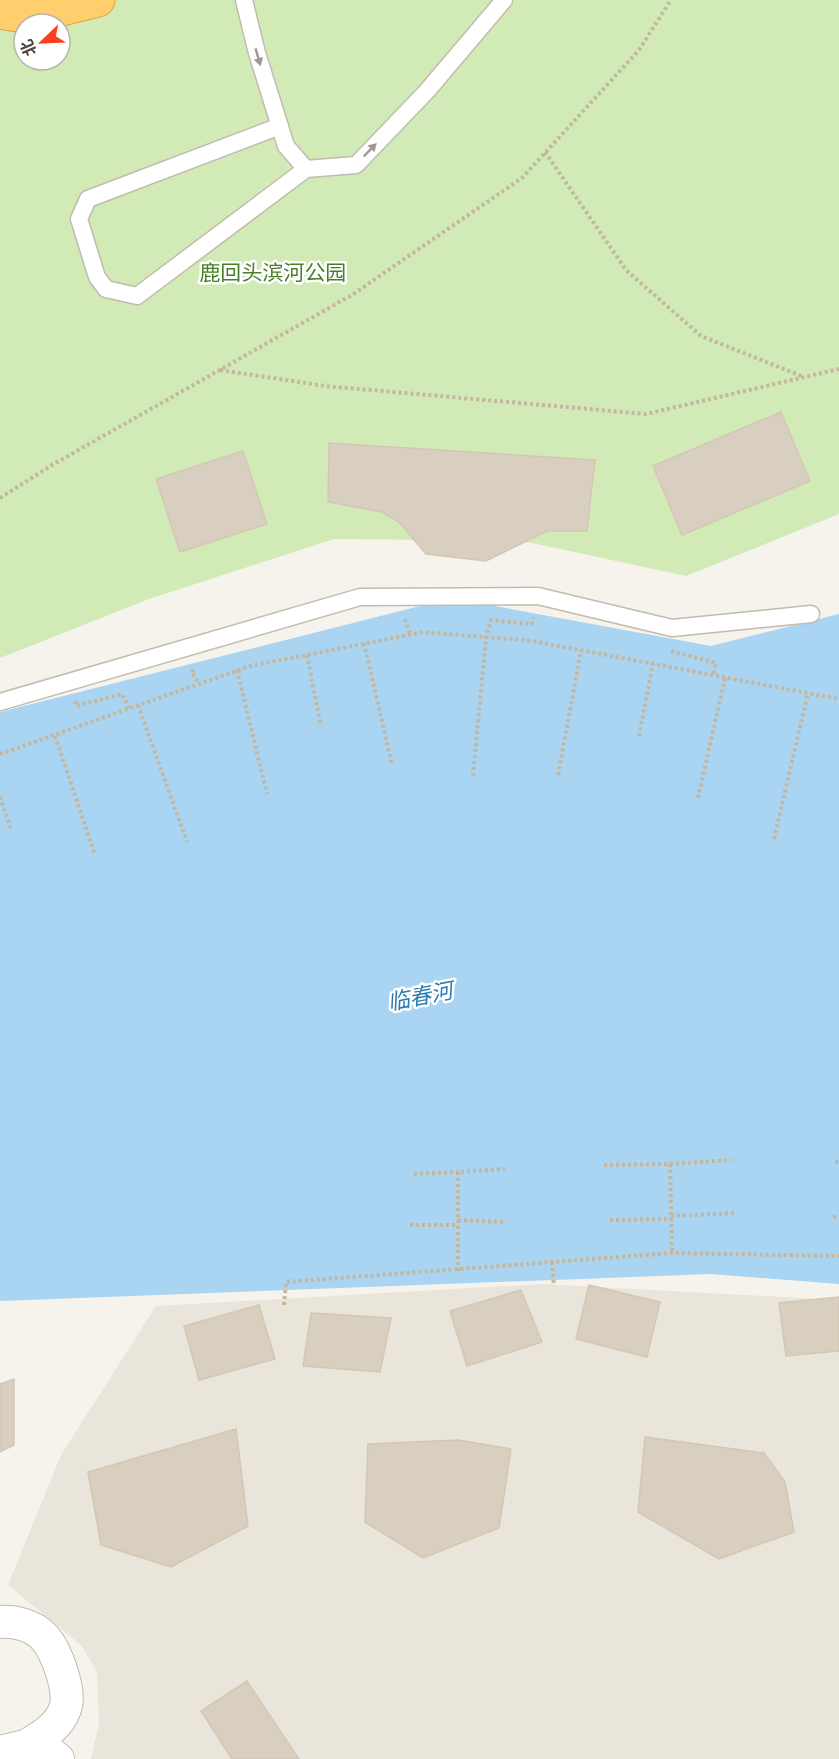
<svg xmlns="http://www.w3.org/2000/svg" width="839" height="1759" font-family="'DM Sans','Noto Sans SC',sans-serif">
  <rect width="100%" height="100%" fill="#f6f3ec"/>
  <!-- residential -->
  <path fill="#eae5da" d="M542,1284L839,1300V1759H91L99,1723L97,1672L82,1646L8,1585L61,1455L156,1306Z"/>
  <!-- green -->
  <path fill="#d2eab5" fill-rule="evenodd" d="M0,0H839V514L686,576L523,541L334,539L149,599L0,658ZM24,24H60V60H24Z"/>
  <!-- water -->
  <path fill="#a9d4f2" d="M452,598L711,646L839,614V1284L710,1274L0,1301V712Z"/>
  <!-- building -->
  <path fill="#d8cfc1" stroke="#d3c7b4" stroke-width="1.5" d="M781,412L810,481L682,535L653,466Z
    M329,443L595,460L587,531H547L486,561L426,554L399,522L382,512L328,502Z
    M243,451L267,524L180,552L156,479Z
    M589,1285L660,1302L647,1357L576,1339Z
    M521,1290L542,1342L467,1366L450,1311Z
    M839,1297V1351L786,1356L779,1303Z
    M259,1305L275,1359L199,1380L184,1326Z
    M311,1313L391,1318L380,1372L303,1366Z
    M14,1379V1445L0,1452V1384Z
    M236,1429L248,1526L171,1567L101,1545L88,1472Z
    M645,1437L764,1453L785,1482L794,1532L719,1559L638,1512Z
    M458,1440L511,1449L499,1528L423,1558L365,1522L368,1444Z
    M247,1681L299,1759H232L201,1711Z"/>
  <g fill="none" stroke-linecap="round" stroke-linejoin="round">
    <defs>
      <path id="lane" d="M244,0L257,53L286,146L306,169L356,165L427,91L504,0
        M280,126L88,199L79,219L97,277L106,289L137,296L306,169
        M0,702L360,597L538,596L672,628L811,614"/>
      <path id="street" d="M0,1622C15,1621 32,1625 43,1636C56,1649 72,1692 65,1709C59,1726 44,1735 29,1744
        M0,1752L37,1743L58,1759"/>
      <path id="highway" d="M0,12L29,17L98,0"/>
    </defs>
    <!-- lane casing -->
    <use href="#lane" stroke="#c2bbae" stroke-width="19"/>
    <!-- street casing -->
    <use href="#street" stroke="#c2bbae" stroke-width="34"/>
    <!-- highway casing -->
    <use href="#highway" stroke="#e0a43c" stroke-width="35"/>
    <!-- path -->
    <path stroke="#c4b79f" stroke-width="4" stroke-dasharray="3 3" stroke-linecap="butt" d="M545,152L626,270L701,336L804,377
      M220,370L325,386L646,414L839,369
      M0,498L52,465L352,295L522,178L639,50L671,0
      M405,619L410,634
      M364,643L392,765
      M671,651L716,663L713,676
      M307,655L321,726
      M194,670L191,672L199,683
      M237,670L267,794
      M75,701L76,706L122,694L129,708
      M138,705L187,842
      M55,736L95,855
      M639,736L653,664
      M0,754L250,666L424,632L532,641L839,699
      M558,775L581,650
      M473,776L486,637L491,620L532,624L533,617
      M0,797L11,830
      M698,798L725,678
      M774,839L808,693
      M835,1162H839
      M670,1164L731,1160
      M604,1165L670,1164L672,1253
      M414,1174L458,1172
      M671,1216L734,1213
      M833,1217H839
      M458,1220L504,1222
      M610,1220L671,1219
      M410,1225H458
      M552,1262L554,1286
      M458,1271V1172L505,1169
      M284,1305L286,1282L672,1253L839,1256"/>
    <!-- lane -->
    <use href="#lane" stroke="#fff" stroke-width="16"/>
    <!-- street -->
    <use href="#street" stroke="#fff" stroke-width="32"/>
    <!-- highway -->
    <use href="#highway" stroke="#ffcf6e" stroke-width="33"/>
  </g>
  <!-- one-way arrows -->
  <defs><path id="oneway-solid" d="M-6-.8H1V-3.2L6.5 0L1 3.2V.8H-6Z" transform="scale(1.5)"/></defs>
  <g fill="#9c9892">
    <use href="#oneway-solid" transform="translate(258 57) rotate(74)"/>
    <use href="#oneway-solid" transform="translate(370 150) rotate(-46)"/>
  </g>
  <g text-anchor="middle" stroke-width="5" stroke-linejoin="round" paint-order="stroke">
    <!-- park labels -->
    <g font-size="21" fill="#4a7f2a" stroke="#fff">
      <text x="273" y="280">鹿回头滨河公园</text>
    </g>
    <!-- water labels -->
    <g font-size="22" font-style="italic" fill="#2e7ab2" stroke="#fff">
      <text transform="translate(420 996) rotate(-11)" y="8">临春河</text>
    </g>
  </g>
  <!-- north arrow -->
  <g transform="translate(42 42) rotate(247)"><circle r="28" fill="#ffffff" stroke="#b7b4b0" stroke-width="1.5"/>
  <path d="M0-4.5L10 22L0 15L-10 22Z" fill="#fc3f1d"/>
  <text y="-9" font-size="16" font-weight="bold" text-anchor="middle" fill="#4b4439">北</text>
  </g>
</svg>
